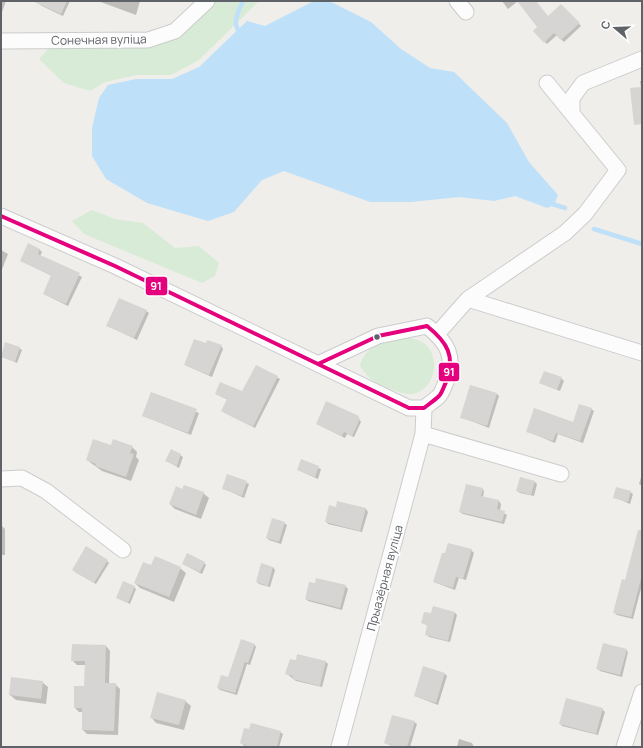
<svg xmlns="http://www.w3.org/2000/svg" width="643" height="748" font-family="Manrope,sans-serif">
  <rect width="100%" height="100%" fill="#efeeea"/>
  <!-- green -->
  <path fill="#d8ebd6" d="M212,1H259L199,60L171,75H137L105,82L90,91L64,83L39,59L49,48L147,46Z
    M92,210L115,219L143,223L175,248L199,246L219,263L215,276L202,283L84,234L72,221Z
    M405,338C409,338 413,338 417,340C444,348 437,394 409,394C402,394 394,390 388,388C373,382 369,379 360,366C365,344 386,343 405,338Z"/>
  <!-- water -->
  <path fill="#bfe0f9" d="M312,2H331L371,22L401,49L430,68L454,72L507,123L529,162L558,195L554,205L547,208L515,196L494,201L459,197L411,202H370L284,171L262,180L234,212L208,221L147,203L106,179L92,156V128L99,98L108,85L136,79H172L199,67L247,21L265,26Z"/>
  <!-- shadow -->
  <path fill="#0003" d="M1,1H6L1,15Z
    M41,1H70L63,16L42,6L39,4Z
    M98,1H140L136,15Z
    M502,1H535L548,18L561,5L581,26L564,42L557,35L547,44L534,31L538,27L518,1L508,9Z
    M640,81H642V109L641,88Z
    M39,249L42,252L40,256L82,277L68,306L44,294L52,276L21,261Z
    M1,250L8,254L1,272Z
    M146,311L149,313L137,340L108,326Z
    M221,346L223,349L212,377L185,365Z
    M19,348L22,350L17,363L1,356Z
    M256,366L280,379L255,428L225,413L222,411L228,400L216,394L243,392Z
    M561,378L564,381L560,391L540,383Z
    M151,393L199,413L191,435L143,416Z
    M497,394L499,396L489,428L461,417Z
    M591,409L594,411L583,443L558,434L555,443L527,431L573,423Z
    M358,417L361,422L354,437L347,434L345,438L317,424Z
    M111,447H132L137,452L136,457L139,460L131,481L102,471L87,460Z
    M180,455L183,457L179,468L167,461Z
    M301,461L321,469L318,479L298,470Z
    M642,474V486L639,484Z
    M228,475L249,484L244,498L223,488Z
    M535,482L537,484L534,496L520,493L517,491Z
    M482,489L484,491L483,497L499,501L501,504L500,511L507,515L504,524L463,514L460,512Z
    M183,490L203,493L209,498L201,519L175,509L170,504Z
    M630,492L633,494L630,504L614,497Z
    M337,508L366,509L368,512L362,532L328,524L326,521Z
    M284,523L287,525L281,544L269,540L267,538Z
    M1,525L5,529V555H1Z
    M642,535V585L633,619L617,615L614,612Z
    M471,550L474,553L466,580L459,578L455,590L434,582Z
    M107,561L109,563L96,584L75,572Z
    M204,563L206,565L202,574L183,564Z
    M152,566L180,568L186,573L174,602L140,588L135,583Z
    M273,567L275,570L270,587L259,584L257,582Z
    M316,585L345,586L348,589L342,610L308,601L306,599Z
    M134,587L136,589L130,604L117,598Z
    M455,613L457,615L450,642L429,637L426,634L428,626L423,623Z
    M254,644L256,647L250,665L247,664L237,695L220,690L218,688L228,679Z
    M106,646L110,651L109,684H115L120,689L118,735L87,734L83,730V712H79L75,708L85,687L86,665H77L72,660Z
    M626,650L628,652L622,677L600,671L598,669Z
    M326,662L328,664L322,687L296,681L287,674Z
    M445,674L447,676L438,705L415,696Z
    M42,682L48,687L46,704L16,700L10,695Z
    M185,701L191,706L184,730L156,723L151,717Z
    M602,709L605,712L598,735L562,726L560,723Z
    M414,722L417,724L410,747H394L385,743Z
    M280,732L283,734L279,747H246L241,743Z
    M459,739L472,743L474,747H457Z"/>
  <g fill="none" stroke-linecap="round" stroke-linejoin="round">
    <!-- stream -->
    <path stroke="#bfe0f9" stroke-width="4.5" d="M241,34C231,24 238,12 243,1
      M549,203L565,208
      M594,229L642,244"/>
  </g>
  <!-- building -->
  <path fill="#d6d5d3" d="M32,1H67L61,14Z
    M517,1H536L548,16L561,4L580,23L561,40L554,33L544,43L533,31L537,27Z
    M642,87V124L634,125L630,88Z
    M28,243L40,249L38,254L80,273L66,304L43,294L51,275L20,261Z
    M119,298L147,310L134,338L106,326Z
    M194,339L206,343L207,340L222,345L209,375L184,365Z
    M5,342L20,347L15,362L1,357Z
    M256,365L278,376L253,427L221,411L227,399L215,394L220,382L242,391Z
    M544,371L562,377L557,390L539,383Z
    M470,385L497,393L487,426L460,418Z
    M151,392L197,409L188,433L142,416Z
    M326,401L359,416L358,418L360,419L352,436L344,432L342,436L316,424Z
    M579,404L592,408L580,441L556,433L553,441L526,432L534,408L573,422Z
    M93,439L111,445L113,439L133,446L130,453L134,454L126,477L95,466L96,464L86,460Z
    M171,449L181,454L177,466L165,461Z
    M301,459L319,466L315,477L297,470Z
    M227,474L247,481L242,496L222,489Z
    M520,477L535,481L531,495L516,491Z
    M466,484L483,488L481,496L499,500L497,509L505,511L502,522L459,512Z
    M184,485L204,492L196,515L169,504L176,486L182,489Z
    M616,487L631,491L628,502L613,498Z
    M337,501L366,508L360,531L325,522L329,505L336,507Z
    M272,518L285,522L279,542L266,538Z
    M638,530H642V575L631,617L613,613L622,579L625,580Z
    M448,543L472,549L463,579L456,577L453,588L433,582L442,553H445Z
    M86,546L108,560L94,583L72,570Z
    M187,553L205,562L200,572L182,564Z
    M155,556L181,567L169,597L134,583L143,562L151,565Z
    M261,563L273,567L268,586L256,582Z
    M316,578L346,585L340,608L305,599L309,582L315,583Z
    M123,581L135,586L128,603L116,598Z
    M433,606L455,612L448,641L425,635L427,625L421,623L424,612L431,613Z
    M241,639L255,644L248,663L245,662L235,693L217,688L221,675L228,677Z
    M603,643L627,649L620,675L596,669Z
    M72,644L106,645L105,683H116L114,731L82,730V708H74V686H84L85,661H71Z
    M297,654L326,661L320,686L292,679L293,676L285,674L290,659L296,660Z
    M423,666L445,673L436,703L414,696Z
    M11,677L43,681L41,699L9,695Z
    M157,692L186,700L179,725L150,718Z
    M566,698L603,708L596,734L559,724Z
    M392,715L415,721L407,747H397L384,743Z
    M251,723L281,731L277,747H245L246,745L240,743L244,728L249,729Z"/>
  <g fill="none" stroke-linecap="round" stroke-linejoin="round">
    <defs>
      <path id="minor" d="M457,1L466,12
        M1,41L148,40L175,31L207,1
        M572,113V98L583,83L642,59
        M1,216L115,266L409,408H424C429,404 435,400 439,396C442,393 444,386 446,382C456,356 447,342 427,326L378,336L318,364
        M468,299L565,233L585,214L618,170L547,83
        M437,334L468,299L642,353
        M423,434L561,474
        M1,479L22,478L46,491L123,550
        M339,747L423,434L424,408
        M624,747L642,692"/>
    </defs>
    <!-- minor casing -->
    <use href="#minor" stroke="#cbcccc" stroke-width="17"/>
    <!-- minor -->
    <use href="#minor" stroke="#fdfcfc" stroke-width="15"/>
    <defs>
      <path id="bus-1" d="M1,216L115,266L409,408H424C429,404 435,400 439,396C442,393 444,386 446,382C456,356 447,342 427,326L378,336L318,364"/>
    </defs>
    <!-- bus-1 casing -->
    <use href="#bus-1" stroke="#fff" stroke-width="7"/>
    <!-- bus-1 -->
    <use href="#bus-1" stroke="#e5007d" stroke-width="4"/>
  </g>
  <!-- markers -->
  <circle fill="#5f6368" stroke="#fff" stroke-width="1.5" cx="377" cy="337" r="3.5"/>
  <g text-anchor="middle" stroke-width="3.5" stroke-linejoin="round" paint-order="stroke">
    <!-- street labels -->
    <g font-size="12" fill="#5f6368" stroke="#fff">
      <text transform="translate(99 40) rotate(-1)" y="4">Сонечная вуліца</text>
      <text transform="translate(385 578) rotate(-75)" y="4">Прыазёрная вуліца</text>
    </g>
  </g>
  <g stroke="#fff" stroke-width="1.5">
    <rect x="145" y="276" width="23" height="20" rx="4" fill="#e5007d"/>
    <rect x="438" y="362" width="22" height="20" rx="4" fill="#e5007d"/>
  </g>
  <g font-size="11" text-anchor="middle" font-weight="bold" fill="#fff">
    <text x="156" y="290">91</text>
    <text x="449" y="376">91</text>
  </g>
  <!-- border -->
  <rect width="643" height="748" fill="none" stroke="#5f6368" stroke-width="4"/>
  <!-- north arrow -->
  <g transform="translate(615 28) rotate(289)" stroke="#ffffff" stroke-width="3" paint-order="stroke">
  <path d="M0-3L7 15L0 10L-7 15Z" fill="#5f6368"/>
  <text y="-6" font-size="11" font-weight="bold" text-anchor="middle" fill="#5f6368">С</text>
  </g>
</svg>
